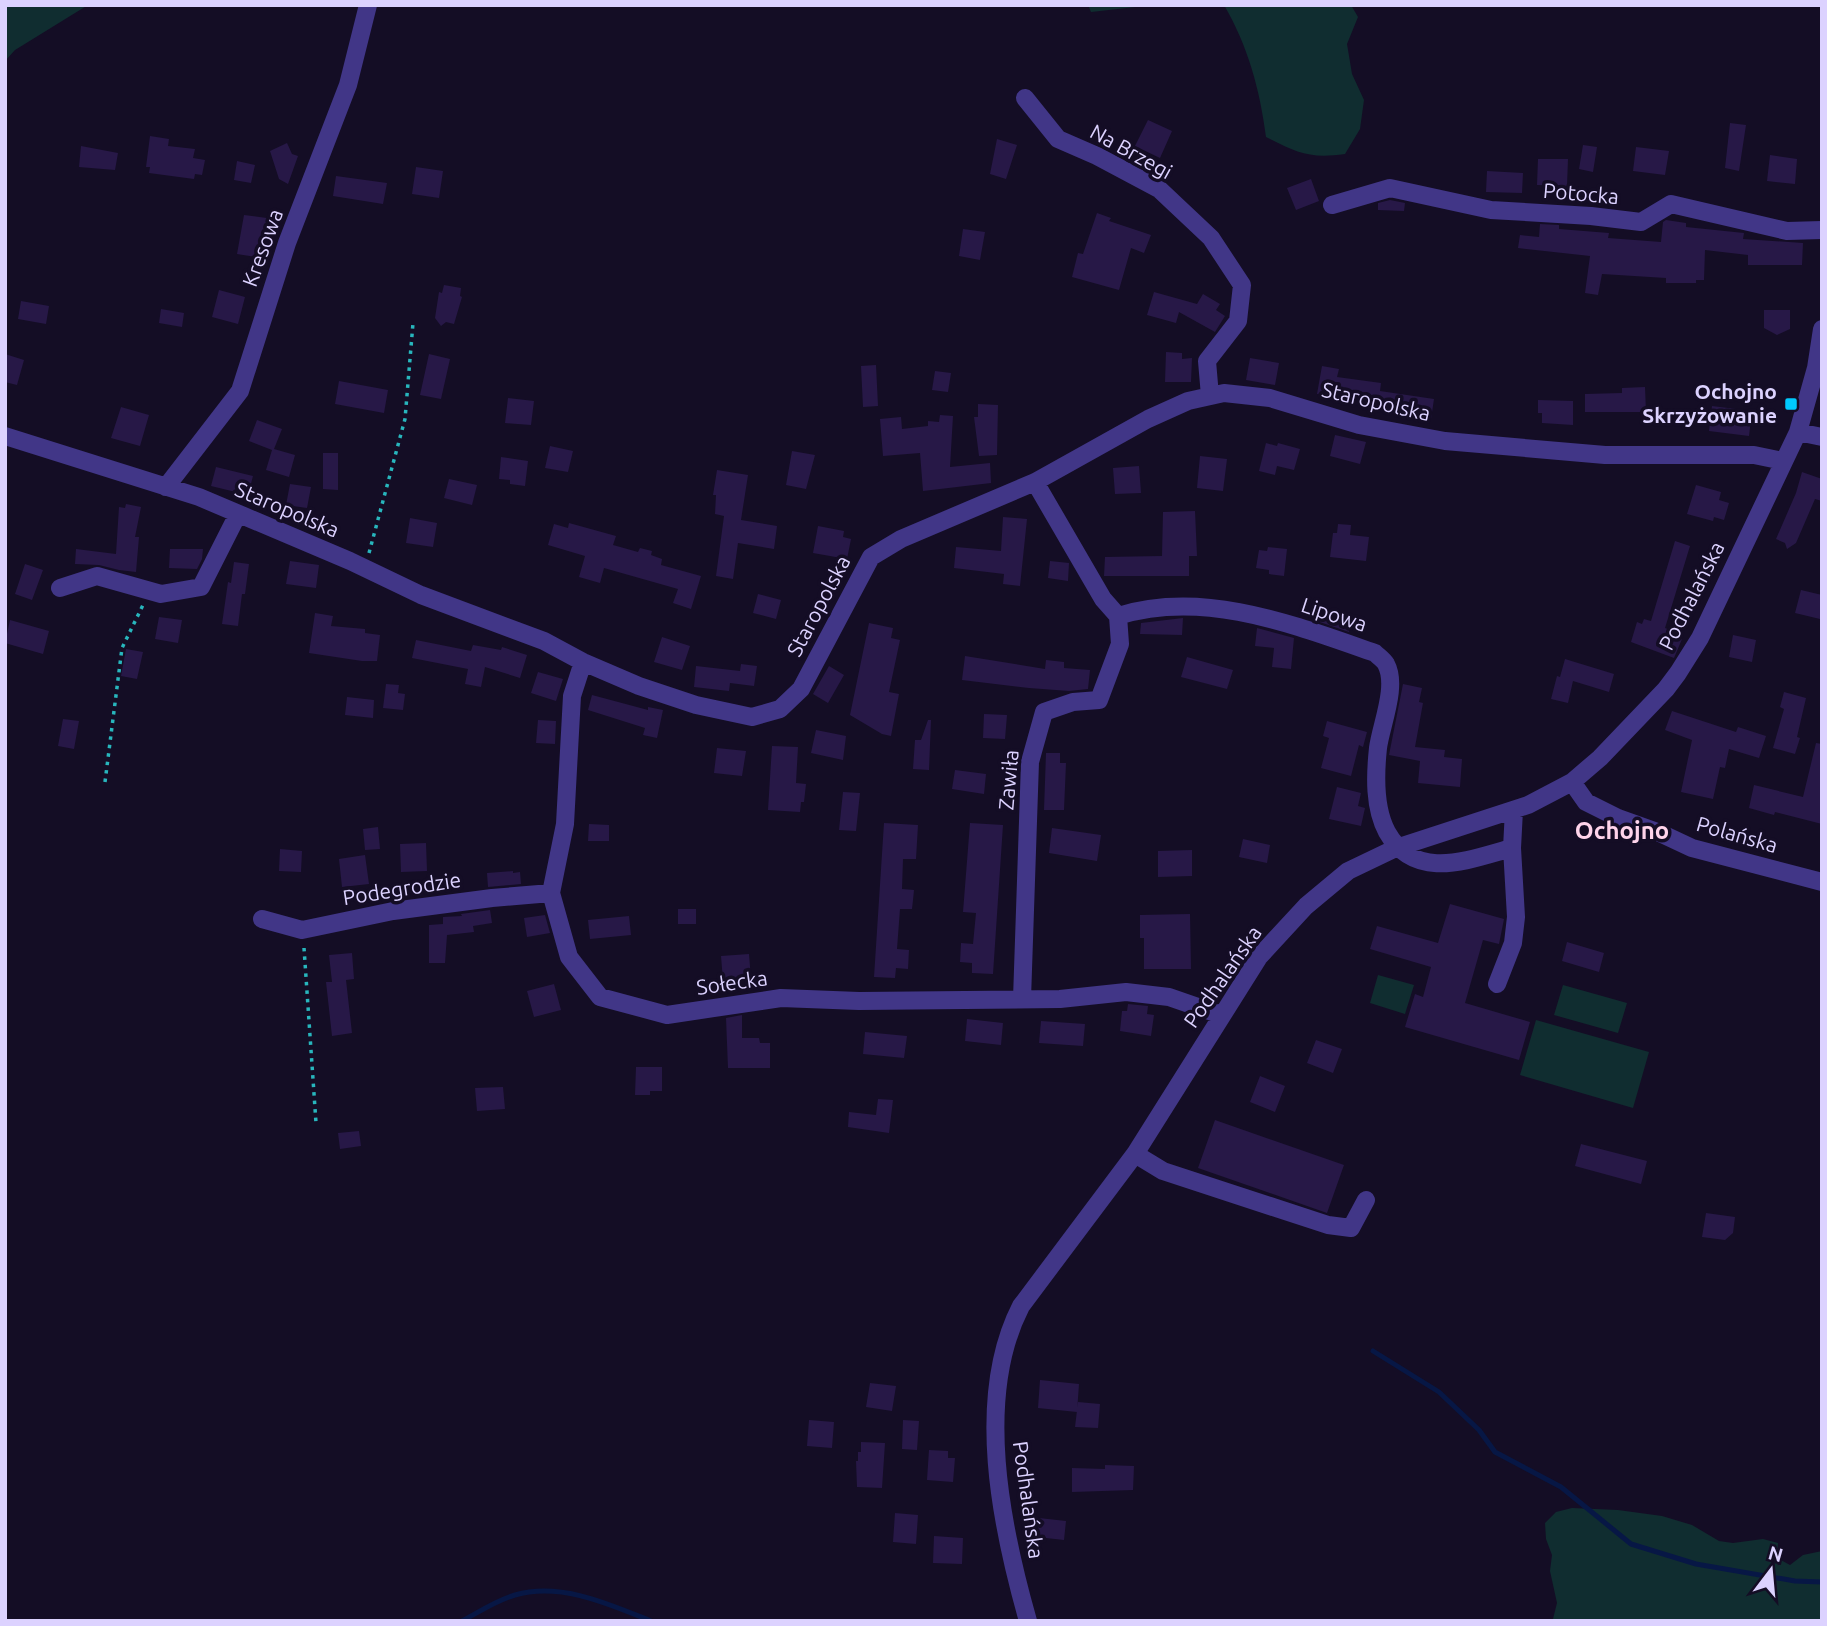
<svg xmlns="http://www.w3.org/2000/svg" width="1827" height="1626" font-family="Ubuntu,sans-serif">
  <rect width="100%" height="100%" fill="#140d25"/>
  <!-- green -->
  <path fill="#102d30" d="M5,5H88L15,50L5,61Z
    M1088,5H1153L1091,12Z
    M1224,5H1351L1358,17L1347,44L1352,74L1364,100L1360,129L1345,154C1310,159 1297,153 1266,137C1260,90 1248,46 1224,5Z
    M1378,975L1414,985L1405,1014L1370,1003Z
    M1563,985L1627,1003L1618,1033L1554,1015Z
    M1536,1020L1649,1052L1633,1108L1520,1075Z
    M1572,1508L1618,1510L1662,1516L1692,1525L1719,1541L1733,1543L1763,1539L1778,1543L1777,1558L1790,1565L1803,1555L1822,1551V1621H1548L1553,1619L1557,1603L1550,1571L1552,1555L1546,1539L1545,1523L1556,1512Z"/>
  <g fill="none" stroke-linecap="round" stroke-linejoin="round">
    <!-- stream -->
    <path stroke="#071745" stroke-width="5" d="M1373,1351L1439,1392L1479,1430L1495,1452L1561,1487L1631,1544L1696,1564L1795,1581L1822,1582
      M462,1621C479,1612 497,1600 515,1595C561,1582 609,1604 651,1621"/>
  </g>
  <!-- building -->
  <path fill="#271847" d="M1148,120L1172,131L1160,158L1135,146Z
    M1730,123L1746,125L1739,171L1725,168Z
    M150,136L169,139L168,146L195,149L193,158L205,160L202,175L195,174L194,179L149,173L150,167H146Z
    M997,139L1017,145L1006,179L990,174Z
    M287,143L292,154L298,156L288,184L279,179L270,151Z
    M1583,145L1597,147L1593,172L1579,169Z
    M81,146L118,153L115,170L79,167Z
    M1636,147L1669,151L1665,175L1633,171Z
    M1770,155L1797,159L1795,184L1767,181Z
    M1538,159H1568L1567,186L1537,185Z
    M237,161L255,165L251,183L234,180Z
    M416,167L443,171L439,198L412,194Z
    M1487,171L1523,173L1522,193L1486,192Z
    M336,176L387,183L383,204L333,196Z
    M1311,179L1319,201L1296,210L1287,188Z
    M1390,200L1405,203L1404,211L1378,210V203Z
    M1097,213L1111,218L1109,221L1151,235L1144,253L1131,248L1119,290L1072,277L1078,253L1083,254Z
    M244,215L274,219L268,259L237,254Z
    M1666,220L1686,223V227L1744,233L1743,239L1803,243L1802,265H1748V255L1705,250L1704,280H1696V283H1666V278L1602,274L1598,295L1585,293L1590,256L1518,248L1520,235L1539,237L1540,224L1559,225V229L1609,233L1608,238L1661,242L1663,222Z
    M963,229L985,232L980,260L959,256Z
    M444,285L461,288L460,296L462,297L454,324L446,322L441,326L435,318L439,292L442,293Z
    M219,290L245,297L238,324L212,317Z
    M1154,292L1197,304L1203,294L1220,304L1216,310L1225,316L1215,332L1179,312L1176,323L1147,315Z
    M21,301L49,306L46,324L18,319Z
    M161,309L184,313L182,327L159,323Z
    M1764,310H1790V329L1777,335L1764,328Z
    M1166,352L1182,353V359L1192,358L1191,382H1165Z
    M5,354L24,360L17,385L5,382Z
    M429,354L450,359L441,399L420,395Z
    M1250,358L1279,363L1275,385L1246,380Z
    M876,365L878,406L863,407L861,366Z
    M1322,366L1339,369L1337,377L1381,383L1380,391L1434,399L1431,419L1380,411V408L1349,403V399L1317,394Z
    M935,371L951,373L948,392L932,390Z
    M339,381L388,390L384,413L335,404Z
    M1645,387L1646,412H1585V394L1622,393V388Z
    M508,398L534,401L531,425L505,423Z
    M1538,400L1573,401V425L1542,423V413H1538Z
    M978,404L998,405L997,455L979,456L974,417H978Z
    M1712,406L1752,411L1749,436L1709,431Z
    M121,407L149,415L140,446L111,438Z
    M940,415L953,416L950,467L990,463L991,483L923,491L920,453L883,456L880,419L901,417L902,429L928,426V421L939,422Z
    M257,420L282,429L274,449L295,455L289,477L266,470L272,450L249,441Z
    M1335,435L1366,442L1360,464L1330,456Z
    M1266,443L1277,446L1278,443L1300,449L1294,470L1277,466L1275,475L1259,471Z
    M550,446L573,451L568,472L545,468Z
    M792,451L815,455L806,489L786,485Z
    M323,453H338V490L323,489Z
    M1200,456L1227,459L1223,491L1197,488Z
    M501,457L528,461L525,486L510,484V480L499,479Z
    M1139,466L1141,493L1115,494L1113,468Z
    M216,467L253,476L248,495L211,486Z
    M717,470L748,475L741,520L777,526L774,549L738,543L733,579L716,576L724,516L715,514L716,495H713Z
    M1802,472L1822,479V501L1815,499L1796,543L1787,549L1785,543L1776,539L1796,493Z
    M449,479L477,485L472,505L444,498Z
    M290,484L311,487L307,508L286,505Z
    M1696,485L1721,492L1719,500L1729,503L1724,520L1714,517L1713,521L1687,514Z
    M126,504L141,507L135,537H139L136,572L119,570L99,565L75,564L76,549L116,554L119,507L125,508Z
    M1195,511L1197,556H1189V576H1104L1105,557L1162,556L1163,512Z
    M1003,517L1027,519L1020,586L1003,584L1004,574L954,568L956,547L1001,551Z
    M410,518L437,523L433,547L406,543Z
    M569,523L616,536L613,545L638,552L640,548L652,551L651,555L662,559L661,565L701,576L691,609L673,603L678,589L604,568L600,583L579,577L585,556L548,545L554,524L568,528Z
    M1338,524L1351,525L1350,535L1369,537L1366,561L1330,557L1333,533H1337Z
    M818,526L844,531L843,537L851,539L847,559L813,553Z
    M1675,541L1690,546L1665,628L1679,633L1678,638L1682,639L1674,658L1631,642L1637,622L1642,624L1644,619L1651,621Z
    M1268,547L1287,549L1284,576L1269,574V570L1256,568L1259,550L1267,551Z
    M170,549H203L202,559L197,569L169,568Z
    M290,561L319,565L316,588L286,584Z
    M1050,561L1069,563L1068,581L1048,578Z
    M234,562L249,564L245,594H242L238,626L222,624L228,582L231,583Z
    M25,564L43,570L32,600L15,594Z
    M1801,590L1822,595L1820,619L1795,613Z
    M758,594L781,600L776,619L753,613Z
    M1315,610L1352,615L1349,632L1314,620Z
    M315,613L333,616L331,626L365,629V633L380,635L377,661H362L309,653Z
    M159,617L182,620L178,643L155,639Z
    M1183,618L1182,635L1140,634L1141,623Z
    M10,620L49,631L43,654L5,643Z
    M869,623L893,628L891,638L900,640L889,692L899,694L891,736L882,734L850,715Z
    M1257,628L1294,638L1291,669L1272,667L1274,648L1255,646Z
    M1733,635L1756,640L1752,662L1729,657Z
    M662,637L690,646L682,670L654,662Z
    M416,640L471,651L473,645L501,650L502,647L527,655L520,678L485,667L481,687L465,684L468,669L412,658Z
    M126,649L143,652L137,679L121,676Z
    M965,656L1045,669L1046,660L1064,662V668L1090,670L1088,689L1069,691L1029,688L962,680Z
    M1187,657L1233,670L1227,689L1181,677Z
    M1565,659L1614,674L1609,692L1573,681L1568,703L1551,699L1557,676L1560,677Z
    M741,664L757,666L754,686L730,683L729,691L694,687L696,666L740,671Z
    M829,666L844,675L828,703L813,694Z
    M538,672L563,679L556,701L531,693Z
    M386,684L399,685L398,693L405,694L403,710L383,708Z
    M1403,684L1422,688L1419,702L1423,703L1415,747L1445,750L1444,757L1462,759L1460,787L1418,783L1420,761L1389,755Z
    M1784,692L1806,698L1797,737L1800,738L1795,754L1773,748L1784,709L1780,707Z
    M592,695L648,710V707L663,710L657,738L643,735L645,728L588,710Z
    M347,697L374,700L373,718L345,715Z
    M1672,711L1736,732L1738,727L1766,736L1759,758L1729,749L1725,768L1720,767L1713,799L1681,792L1692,740L1665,730Z
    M984,714L1007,715L1005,739L983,738Z
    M63,719L79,721L74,749L58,746Z
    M538,720L556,721L555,744L536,743Z
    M928,720H931L929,770L913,769L915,740H921Z
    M1327,721L1367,732L1363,747L1359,745L1351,776L1321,768L1329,738L1323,736Z
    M816,730L846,736L843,760L811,753Z
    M1816,743L1822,744V824L1775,812L1774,815L1749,808L1754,785L1803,797Z
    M772,746L798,747L796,783L806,784L804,802H801L800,812L768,810Z
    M717,748L746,751L742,776L714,773Z
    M1046,753H1060V763H1066L1064,810H1044Z
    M955,770L986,774L984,794L952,789Z
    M1337,787L1361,793L1358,806L1365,808L1361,826L1329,819Z
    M843,792L860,793L856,831L839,830Z
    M884,823L918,825L916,859H903L902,889L914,890L913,900L912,909H900L897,949L909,950L908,969L896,968L895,978L874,977Z
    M970,823L1003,825L993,974L972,973V963L960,962L961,943L973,944L976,913L963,912Z
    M589,824L609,825V841H588Z
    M378,827L380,849L365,850L363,829Z
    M1052,828L1101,835L1097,861L1049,853Z
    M1243,839L1270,845L1267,863L1239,857Z
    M426,843L427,871L401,872L400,844Z
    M280,849L302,851L301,872L279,871Z
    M1192,850V876L1158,877V851Z
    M365,855L369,884L342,887L339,859Z
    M513,871V873L520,872L521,884L488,887L487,873Z
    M1450,904L1504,919L1499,944L1483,940L1465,1003L1530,1022L1519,1060L1405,1027L1415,994L1423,997L1431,967L1370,949L1377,926L1438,943Z
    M678,909H696V924H678Z
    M490,910L492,923L473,926L474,932L447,935L445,963H429V925L443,924V917L462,916L461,914Z
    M1190,914L1191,969H1144V938H1140V915Z
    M545,915L550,933L527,937L524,918Z
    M629,916L631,935L590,939L588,920Z
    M1567,942L1604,953L1599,972L1562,961Z
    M352,953L354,979L346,980L352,1033L332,1036L326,982H332L329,955Z
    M749,954L751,979L723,981L721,956Z
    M554,984L561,1010L534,1017L527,991Z
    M1128,1004L1148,1006L1147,1014L1154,1015L1151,1036L1120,1031L1122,1011H1127Z
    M742,1015V1038H759L760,1043H770V1068H728L726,1018Z
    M967,1019L1003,1023L1001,1045L965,1041Z
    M1041,1021L1085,1024L1083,1046L1039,1043Z
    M865,1032L907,1036L904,1058L863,1054Z
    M1316,1040L1342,1049L1333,1073L1307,1063Z
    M636,1067H662V1091H650V1095H635Z
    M1260,1076L1285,1086L1275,1112L1250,1102Z
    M503,1087L505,1109L477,1111L475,1088Z
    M878,1099L893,1100L889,1133L848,1127L849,1112L876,1115Z
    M1215,1120L1344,1165L1327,1213L1198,1168Z
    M359,1131L361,1146L340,1149L338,1133Z
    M1581,1144L1647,1161L1641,1184L1575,1166Z
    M1706,1213L1735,1217L1733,1233L1725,1240L1702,1237Z
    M1040,1380L1079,1384L1077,1412L1038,1408Z
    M870,1383L896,1386L892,1411L866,1407Z
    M1078,1402L1100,1404L1098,1428L1075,1427Z
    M809,1420L834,1422L832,1448L807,1446Z
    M903,1420L919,1421L917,1450L902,1449Z
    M861,1442L885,1443L882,1488L857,1487L856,1461H858V1452H861Z
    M929,1450L948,1451V1458H955L953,1482L927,1480Z
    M1105,1465L1134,1466L1133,1490L1072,1492V1468L1105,1469Z
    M895,1513L918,1515L916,1544L893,1542Z
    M1039,1518L1066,1521L1064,1540L1037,1537Z
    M934,1536L963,1538L962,1564L933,1563Z"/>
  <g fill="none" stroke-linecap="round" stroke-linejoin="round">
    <!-- path -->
    <path stroke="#28b6bd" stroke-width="3.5" stroke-dasharray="3.5 5" stroke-linecap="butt" d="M369,553L405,419L413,323
      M105,782L122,648L143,605
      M304,948L316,1123"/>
    <!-- minor -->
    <path stroke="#413687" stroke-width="18" d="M1025,98L1058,139L1097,156L1159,189L1211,238L1242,285L1238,321L1207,361L1210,396
      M1332,205L1390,188L1491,210L1591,216L1641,222L1671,204L1787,231L1822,230
      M1798,432L1822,437
      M5,436L199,497L350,561L421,595L544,641L583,662L639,686L696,705L752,717L780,709L801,689L871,557L901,539L1035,482L1148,419L1188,401L1224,393L1270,398L1359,425L1445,441L1605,455H1754L1783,461
      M1035,482L1103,599L1118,616
      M166,487L240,391L287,243L348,85L368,5
      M60,588L97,576L161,594L201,587L238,514
      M1118,616C1204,589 1294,625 1375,653C1378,656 1384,660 1386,664C1398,686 1381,725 1378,748C1375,776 1374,808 1387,832C1415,882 1468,860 1512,848
      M583,662L572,696L565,824L551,893L569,957L600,997L667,1015L781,998L859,1001L1060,999L1126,992L1169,997L1221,1015
      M1572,782L1586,802L1618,818L1660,833L1692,848L1822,882
      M262,919L302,930L393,911L492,898L551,893
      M1497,984L1513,943L1516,917L1512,848L1514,810
      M1022,999L1030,762L1044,712L1073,702L1099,700L1120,644L1118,616
      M1135,1154L1163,1171L1328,1225L1351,1228L1366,1200
      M1028,1621C1001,1526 974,1397 1021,1306L1135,1154L1259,957L1306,906L1348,871L1396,848L1528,805L1572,782L1600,758L1666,689L1678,673L1700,638L1798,432L1816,368L1822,329"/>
  </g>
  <!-- markers -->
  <rect fill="#00c9fd" stroke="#140d25" stroke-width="2.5" x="1784" y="397" width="14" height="14" rx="3.5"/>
  <g text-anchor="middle" stroke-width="7" stroke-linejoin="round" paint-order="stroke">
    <!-- street labels -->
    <g font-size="21" fill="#dcd2ff" stroke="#140d25">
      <text transform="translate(1131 152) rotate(29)" y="7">Na Brzegi</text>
      <text transform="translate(1581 194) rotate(5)" y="7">Potocka</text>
      <text transform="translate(263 248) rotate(-70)" y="7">Kresowa</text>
      <text transform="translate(1376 402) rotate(13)" y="7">Staropolska</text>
      <text transform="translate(287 510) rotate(23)" y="7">Staropolska</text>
      <text transform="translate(1692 596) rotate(-63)" y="7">Podhalańska</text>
      <text transform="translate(819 606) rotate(-62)" y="7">Staropolska</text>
      <text transform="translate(1334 615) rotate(18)" y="7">Lipowa</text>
      <text transform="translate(1009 780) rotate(-85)" y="7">Zawiła</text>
      <text transform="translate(1737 835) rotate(16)" y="7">Polańska</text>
      <text transform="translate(402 889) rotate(-9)" y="7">Podegrodzie</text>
      <text transform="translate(1223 977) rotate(-55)" y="7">Podhalańska</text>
      <text transform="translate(732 983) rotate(-8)" y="7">Sołecka</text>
      <text transform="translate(1028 1500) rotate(82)" y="7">Podhalańska</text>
    </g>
    <!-- poi labels -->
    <g font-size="21" font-weight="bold" fill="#dcd2ff" stroke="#140d25" text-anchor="end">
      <text x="1777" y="399">Ochojno<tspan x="1777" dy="24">Skrzyżowanie</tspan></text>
    </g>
    <!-- quarter labels -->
    <g font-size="24" font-weight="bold" fill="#ffd4eb" stroke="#140d25">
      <text x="1622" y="839">Ochojno</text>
    </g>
  </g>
  <!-- border -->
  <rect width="1827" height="1626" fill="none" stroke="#dcd2ff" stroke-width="14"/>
  <!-- north arrow -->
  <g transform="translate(1771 1570) rotate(16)" stroke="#140d25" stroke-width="5" paint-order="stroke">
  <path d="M0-5L12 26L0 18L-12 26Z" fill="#dcd2ff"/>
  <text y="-10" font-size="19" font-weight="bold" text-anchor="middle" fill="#dcd2ff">N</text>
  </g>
</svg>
